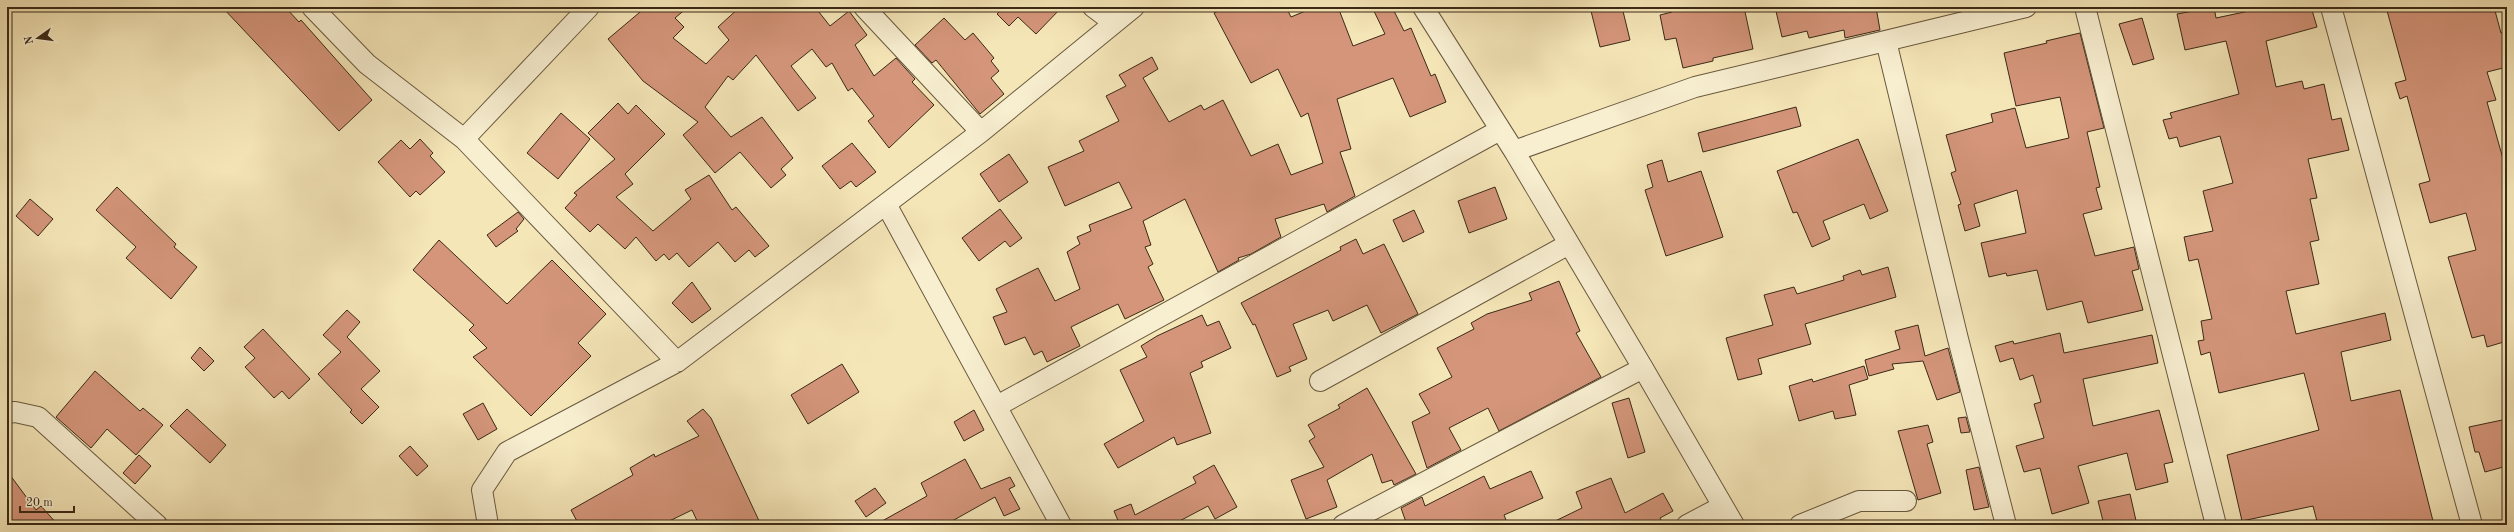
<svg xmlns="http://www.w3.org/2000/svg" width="2514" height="532" font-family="'Old Standard TT',serif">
  <rect width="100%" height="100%" fill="#f5e6b8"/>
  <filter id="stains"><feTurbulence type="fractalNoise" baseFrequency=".005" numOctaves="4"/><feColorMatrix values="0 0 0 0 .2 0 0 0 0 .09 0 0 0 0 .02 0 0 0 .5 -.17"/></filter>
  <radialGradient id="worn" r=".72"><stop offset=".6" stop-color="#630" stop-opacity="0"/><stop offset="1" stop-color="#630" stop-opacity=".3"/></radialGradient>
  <!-- building -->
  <path fill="#d4957a" stroke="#3a2a16" d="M222,7H285L299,22L301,20L372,100L339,131Z
    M646,7H688L675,18L684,27L673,38L706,64L729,40L718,27L740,7H815L830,26L849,11L867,35L855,45L874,76L896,58L915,79L912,82L934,105L889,148L868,121L874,116L852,88L848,91L832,63L826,67L812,49L791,66L816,98L798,111L756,55L733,80L728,76L705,107L731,137L762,117L793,158L781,169L786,175L771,188L740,152L715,173L683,135L698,122L643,81L608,39Z
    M1004,7H1062L1036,34L1018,17L1009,26L997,14Z
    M1227,7H1286L1291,17L1315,7H1338L1353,46L1385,34L1372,7H1392L1404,31L1411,28L1431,76L1435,74L1446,102L1410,117L1393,78L1337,99L1351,149L1340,152L1355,196L1327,212L1324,204L1275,219L1281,237L1251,254L1238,258L1239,260L1218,272L1185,199L1143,221L1151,245L1145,247L1153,264L1148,267L1164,300L1125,319L1118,304L1071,327L1080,346L1047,362L1042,351L1034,355L1025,337L1005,345L993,317L1007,312L996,289L1038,268L1055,301L1080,289L1067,252L1080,244L1077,237L1091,231L1089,225L1132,208L1119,182L1065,206L1048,167L1084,151L1079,141L1119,121L1106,96L1126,86L1119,75L1152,57L1158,69L1143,78L1169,122L1201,105L1204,110L1223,100L1251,156L1278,144L1291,175L1323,163L1308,113L1301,117L1278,69L1251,83L1214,13Z
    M1607,7H1622L1630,40L1600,47L1591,11Z
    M1671,7H1708L1709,11L1725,7H1744L1753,49L1713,58V61L1683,68L1676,38L1665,40L1660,15L1672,12Z
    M1775,7H1876L1880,30L1845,38L1844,30L1809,38L1807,31L1782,37Z
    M2214,7L2216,18L2268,7H2311L2317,27L2266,41L2276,87L2302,81L2304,89L2324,84L2332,120L2341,118L2349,150L2308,159L2317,198L2310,199L2319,240L2310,242L2319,284L2286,291L2296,334L2385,313L2391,340L2341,352L2351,401L2400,390L2434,525H2318L2313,506L2242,521L2227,455L2319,430L2304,373L2219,393L2210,352L2201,355L2198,341L2204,340L2201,321L2212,319L2198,259L2189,261L2184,237L2213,231L2203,191L2233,183L2220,136L2180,147L2177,137L2169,139L2163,120L2172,118L2170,113L2239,94L2226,41L2185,50L2177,14Z
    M2386,7H2494L2501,33L2507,31V67L2487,72L2496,100L2487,102L2507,173V341L2487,347L2484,335L2472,338L2448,257L2476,250L2466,213L2430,223L2419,184L2430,181L2407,96L2400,99L2395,83L2406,80Z
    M944,18L965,40L973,33L994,58L991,61L999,71L991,78L1004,94L980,114L936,60L932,63L915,45Z
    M2142,18L2154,59L2133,65L2119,24Z
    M2080,33L2104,128L2087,132L2100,187L2096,188L2102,209L2083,214L2095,256L2134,247L2139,269L2132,271L2143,310L2088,323L2082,301L2047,310L2037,270L2007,276L2006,273L1989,277L1981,243L2026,233L2017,190L1974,204L1980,226L1965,231L1958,205L1961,204L1951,173L1956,171L1946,135L1993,122L1991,114L2015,108L2026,148L2069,138L2060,97L2016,106L2004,53L2047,43L2046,41Z
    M618,103L628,114L636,105L665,134L625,174L633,184L616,197L653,231L691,199L685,190L709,175L732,210L736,207L769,246L755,257L749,250L735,262L718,242L689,267L677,253L669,260L664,254L656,261L636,237L625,249L598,224L590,232L565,208L577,195L574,193L615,159L588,133Z
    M1796,107L1801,126L1703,152L1698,133Z
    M561,113L590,139L558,179L527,153Z
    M420,139L433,153L430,156L445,172L420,195L416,191L410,197L378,162L401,140L410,149Z
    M1858,139L1888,211L1870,219L1864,204L1823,221L1830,239L1812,247L1797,212L1793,213L1777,171Z
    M852,143L876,172L856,187L851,181L840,189L822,166Z
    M1009,154L1028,182L999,202L980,174Z
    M1662,160L1668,182L1701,171L1723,237L1666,256L1645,190L1653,187L1647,165Z
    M117,187L176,244L174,247L197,267L171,299L126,258L136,247L96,210Z
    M1495,187L1507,219L1469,233L1458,201Z
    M30,199L53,219L38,236L16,216Z
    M1000,209L1022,238L1010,247L1005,241L979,261L962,238Z
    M1414,210L1424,232L1403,242L1393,220Z
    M518,212L524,219L516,229L518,231L496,247L487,235Z
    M1356,239L1363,254L1384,244L1418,314L1381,333L1367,305L1333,321L1328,310L1293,324L1307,359L1289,367L1291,371L1277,377L1255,324L1253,325L1241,303L1341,250L1340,247Z
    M439,240L507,304L552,260L606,314L578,343L591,356L531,416L473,357L487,348L469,330L474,325L413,270Z
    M1888,267L1896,297L1805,324L1811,344L1758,359L1762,374L1738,380L1726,338L1773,325L1764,295L1794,287L1797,294L1844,280L1843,276L1860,270L1862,275Z
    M1559,281L1580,331L1576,333L1601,377L1499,431L1488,408L1449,428L1461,450L1427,468L1412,422L1430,413L1419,394L1452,377L1437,348L1474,329L1471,323L1487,314L1532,300L1529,293Z
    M692,282L711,309L692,323L672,303Z
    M347,310L360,322L347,337L380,371L361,389L379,407L362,424L350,412L352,410L318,374L341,352L323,335Z
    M1202,315L1207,326L1219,321L1231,348L1201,362L1203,367L1190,373L1211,433L1177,445L1174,437L1118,468L1104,444L1144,421L1120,370L1147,357L1141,346L1157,336Z
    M1918,325L1925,356L1948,348L1960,392L1937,400L1923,361L1892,364L1894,369L1869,376L1865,360L1900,349L1895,331Z
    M263,329L310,379L289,399L282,391L274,398L245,367L255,358L244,347Z
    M2060,333L2064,353L2152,335L2158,363L2083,379L2093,426L2159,410L2173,462L2164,464L2168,482L2136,490L2127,453L2078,466L2089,503L2052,514L2040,468L2024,472L2016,446L2044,438L2034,404L2041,402L2033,375L2020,380L2013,358L2000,362L1995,346L2013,341L2014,344Z
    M200,347L214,361L204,371L191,358Z
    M842,364L859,392L808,424L791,395Z
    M1864,366L1868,379L1849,385L1856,415L1835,419L1833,411L1799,421L1789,386L1812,379L1813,382Z
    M95,371L140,411L143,408L163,425L136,455L107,429L91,448L56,417Z
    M1367,388L1416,474L1394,485L1392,480L1382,483L1372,454L1327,480L1337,507L1306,519L1291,480L1324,467L1309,441L1315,437L1308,425L1340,408L1338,405Z
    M1629,398L1645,452L1628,458L1612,403Z
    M483,403L497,429L478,440L463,414Z
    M187,409L226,445L210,463L170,426Z
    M703,409L711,418L761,525H699L692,510L661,525H579L571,510L633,475L630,468L654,454L655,457L699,436L687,421Z
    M974,410L984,430L964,441L954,422Z
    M1966,417L1970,432L1961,433L1958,418Z
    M2507,419V466L2485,472L2479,452H2475L2469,427Z
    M1928,425L1933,442L1927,444L1941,493L1918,500L1898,431Z
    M410,446L428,466L417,476L399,456Z
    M139,455L151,466L135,484L123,473Z
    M965,459L981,489L1010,477L1015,486L1009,489L1020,509L1004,516L995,497L945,525H875L927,496L921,483Z
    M1214,465L1237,507L1215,519L1208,506L1172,525H1116L1119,523L1114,511L1131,504L1135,515L1196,483L1193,477Z
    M1979,467L1989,507L1974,510L1966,470Z
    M7,471L36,510L41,506L58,525H7Z
    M1531,471L1543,498L1504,515L1506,520L1496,525H1407L1401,508L1422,497L1425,506L1484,476L1490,489Z
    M1611,478L1625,513L1663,493L1673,511L1660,518L1664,525H1547L1582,508L1576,492Z
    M875,488L886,503L866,517L855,501Z
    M2130,494L2137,525H2104L2098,501Z"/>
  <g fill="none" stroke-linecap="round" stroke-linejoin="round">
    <defs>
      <path id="minor" d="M312,7L367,64L464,139L677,362
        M864,7L981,132
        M1093,7L1113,22
        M1423,7L1514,151L1643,368L1734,525
        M2085,7L2216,525
        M2331,7L2472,525
        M1886,41L1958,339L2006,525
        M464,139L589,7
        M1514,151L1695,87L2026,7
        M886,204L1061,525
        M1320,381L1569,244
        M997,406L1500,130
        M7,413L15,412L38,417L157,525
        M488,525L482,490L507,452L677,362L981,132L1134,7
        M1343,525L1643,368
        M1687,525L1723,506
        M1800,525L1859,501H1906"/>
    </defs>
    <!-- minor casing -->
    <use href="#minor" stroke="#69593e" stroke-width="22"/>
    <!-- minor -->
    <use href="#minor" stroke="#f8efd1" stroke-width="20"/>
  </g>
  <!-- margin -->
  <rect width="2514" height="532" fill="none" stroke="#f5e6b8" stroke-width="24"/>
  <rect x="8" y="8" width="2498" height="516" fill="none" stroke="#3a2a16" stroke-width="2"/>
  <rect x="12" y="12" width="2490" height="508" fill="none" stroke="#3a2a16"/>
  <!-- north arrow -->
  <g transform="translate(38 38) rotate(256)" stroke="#f8efd1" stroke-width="3" paint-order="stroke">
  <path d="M0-3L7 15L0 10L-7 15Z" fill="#3a2a16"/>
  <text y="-6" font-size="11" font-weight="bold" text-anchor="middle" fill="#3a2a16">N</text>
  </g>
  <!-- scale -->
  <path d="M20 506v6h54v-6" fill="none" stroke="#3a2a16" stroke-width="2"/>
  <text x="26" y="506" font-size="12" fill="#3a2a16" stroke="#f8efd1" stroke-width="3" paint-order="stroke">20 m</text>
  <rect width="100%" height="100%" filter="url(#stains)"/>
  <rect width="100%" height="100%" fill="url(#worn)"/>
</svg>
